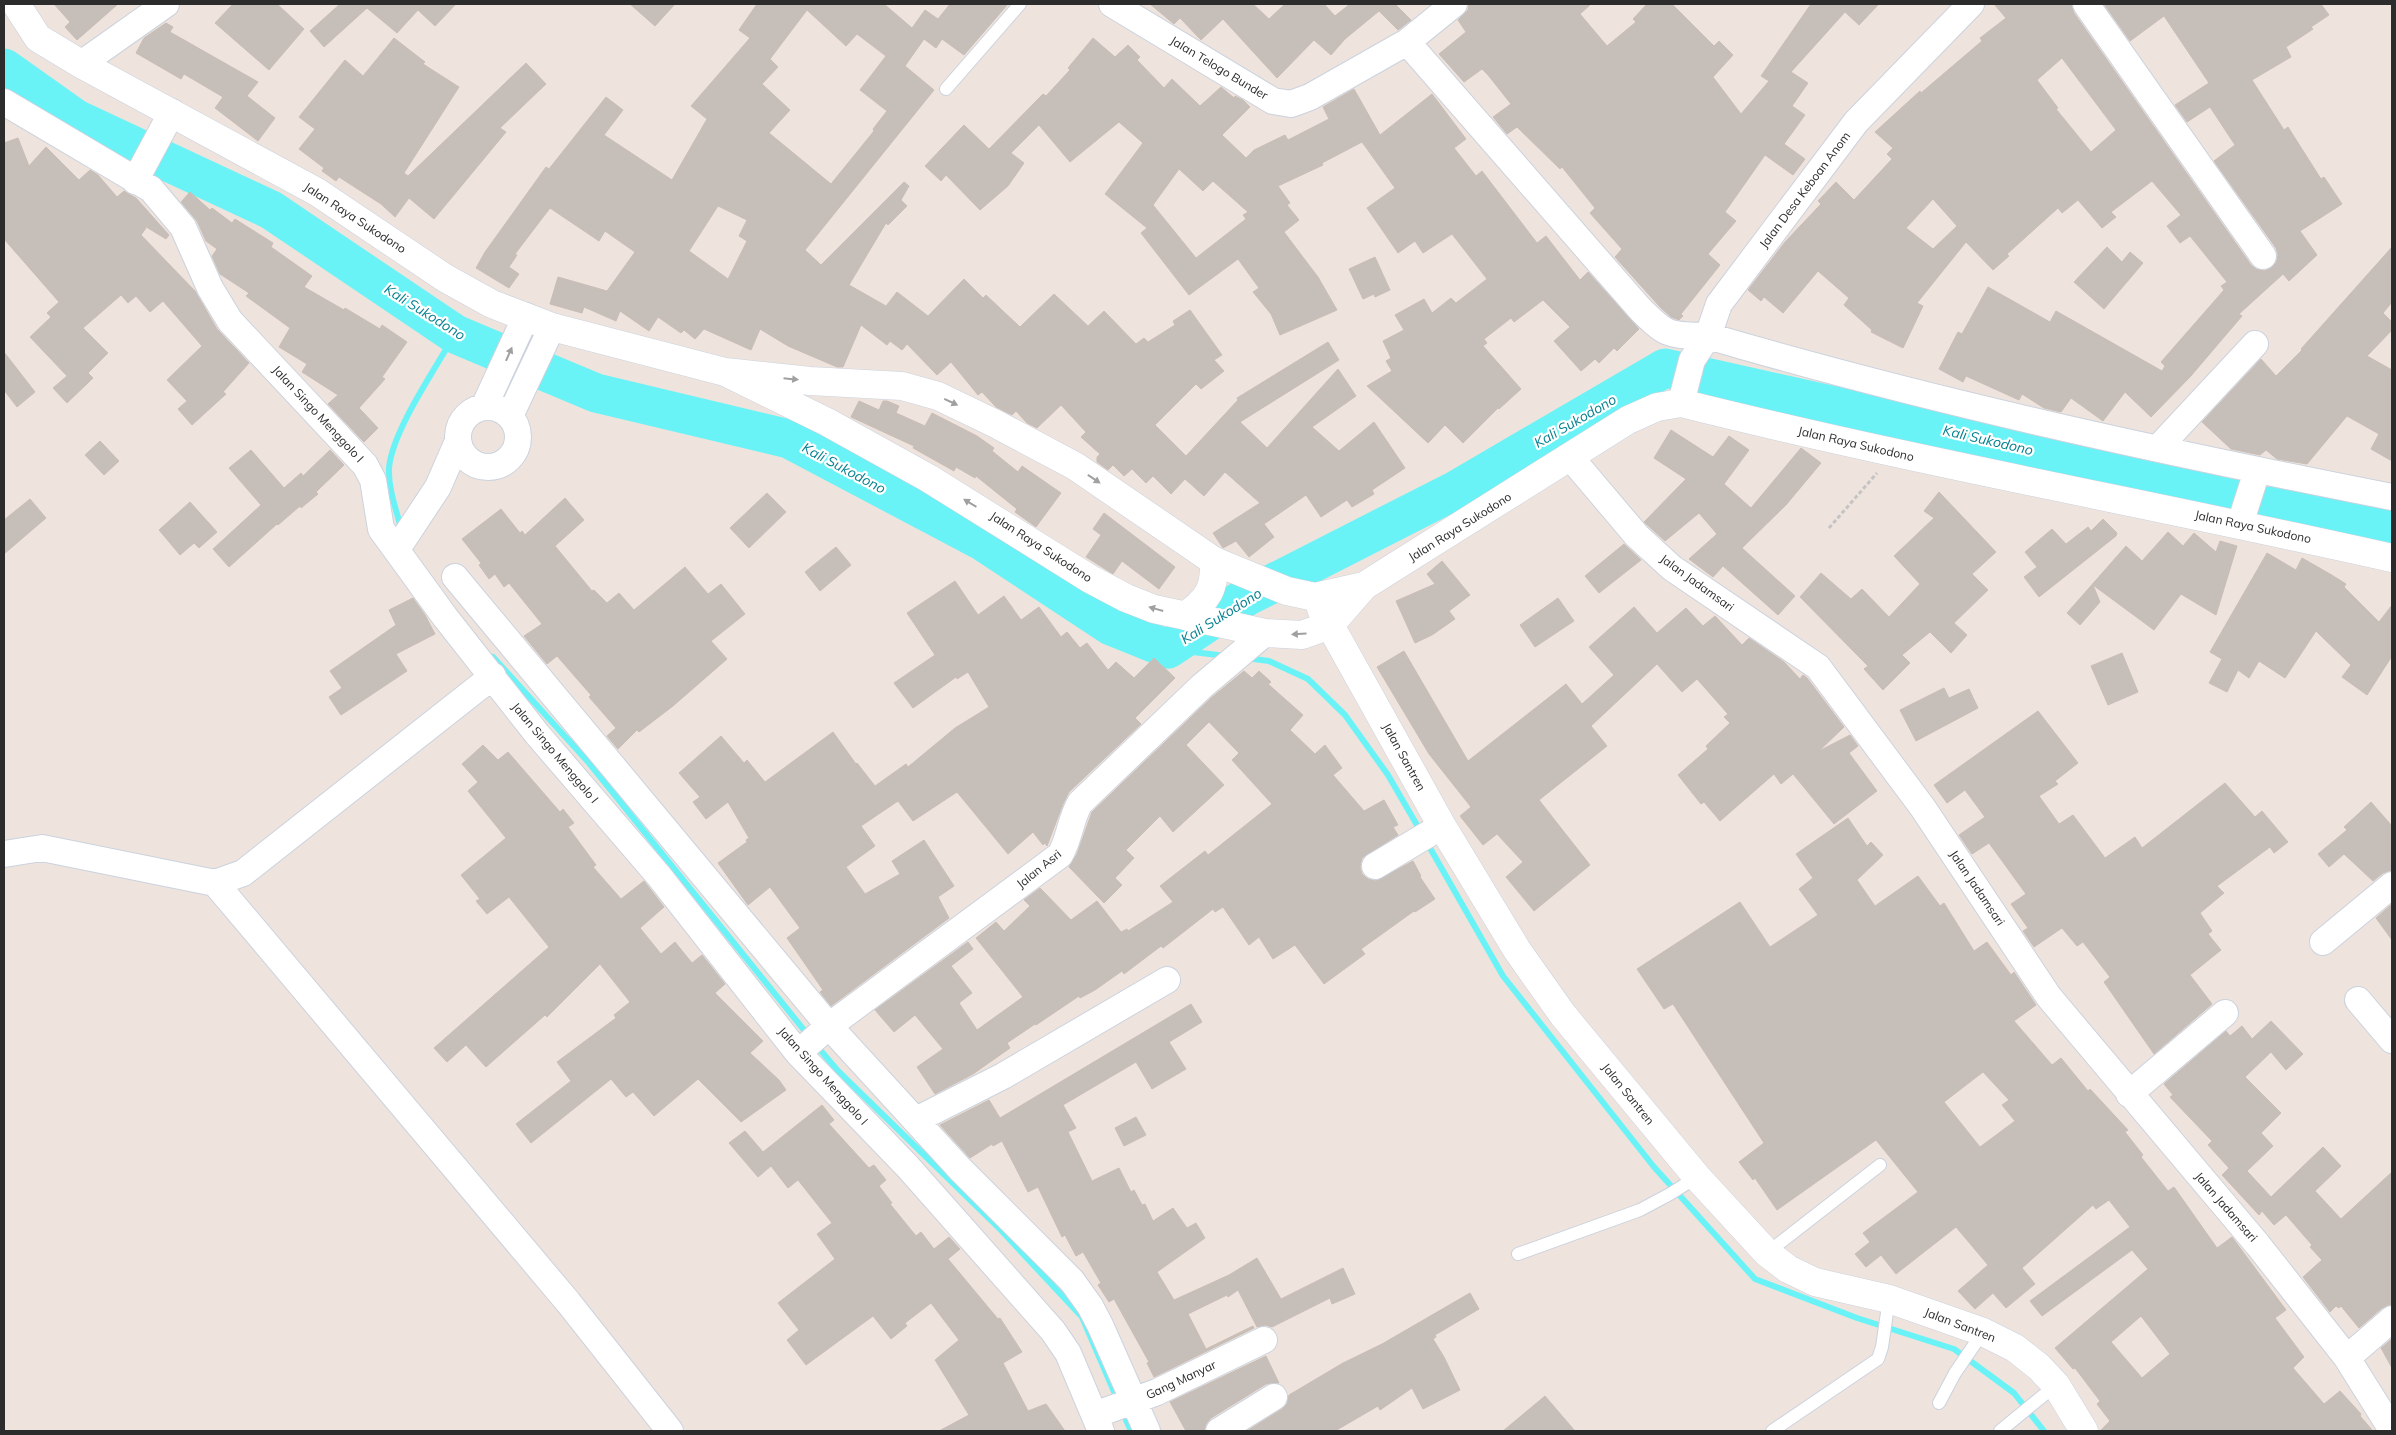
<svg xmlns="http://www.w3.org/2000/svg" width="2396" height="1435" font-family="Mulish,sans-serif">
  <rect width="100%" height="100%" fill="#eee3dd"/>
  <g fill="none" stroke-linecap="round" stroke-linejoin="round">
    <!-- stream -->
    <path stroke="#6af3f6" stroke-width="6" d="M401,528C396,509 388,488 389,468C392,431 436,368 455,334
      M1168,649L1226,656
      M493,657L589,763L808,1035
      M1246,658L1269,661L1308,679L1345,715L1388,775L1421,832
      M1426,841L1503,976L1654,1167L1755,1279L1857,1318L1954,1349L2014,1393L2044,1431
      M816,1045L838,1071L999,1228L1082,1317L1118,1401
      M1122,1411L1131,1431"/>
    <!-- river -->
    <path stroke="#6af3f6" stroke-width="39" d="M4,68L76,119L271,210L455,334L596,393L789,439L982,541L1111,626L1168,649L1246,597L1456,490L1665,368L2392,530"/>
  </g>
  <!-- building -->
  <path fill="#c6beb8" stroke="#cabeb6" fill-rule="evenodd" d="M54,4H118L77,40L65,27L70,22Z
    M233,4H277L304,29L269,70L215,23Z
    M340,4H456L435,26L418,10L397,33L367,8L324,47L310,31Z
    M630,4H675L655,26Z
    M757,4H884L912,28L925,10L938,19L950,4H1008L964,55L942,39L936,48L924,39L905,66L934,90L805,250L821,265L904,182L909,186L901,200L907,206L888,225L886,223L849,285L886,306L897,292L928,316L964,279L983,298L986,295L1020,327L1054,294L1088,326L1104,311L1136,344L1144,338L1148,342L1175,325L1173,321L1190,310L1222,355L1214,360L1224,371L1201,389L1196,384L1155,425L1186,456L1238,400L1237,398L1328,342L1339,360L1240,422L1267,448L1338,369L1356,396L1312,427L1339,451L1374,422L1405,468L1372,490L1374,494L1352,507L1347,500L1321,517L1306,495L1264,524L1274,537L1249,557L1236,541L1223,548L1213,533L1260,503L1225,472L1204,496L1185,479L1171,494L1153,476L1146,483L1132,469L1124,476L1113,465L1108,470L1097,462V457L1100,454L1081,437L1086,432L1061,405L1037,428L1027,423L1016,411L1012,415L996,407L982,392L978,395L951,362L937,375L907,344L902,350L890,341L887,345L861,325L843,367H837L788,346L760,329L751,350L704,329L695,339L684,330L681,333L658,317L649,331L620,311L616,321L584,307L582,313L550,304L558,277L607,291L635,252L605,231L599,241L550,208L515,254L517,255L509,267L519,274L509,288L476,268L485,252L546,167L549,169L606,97L623,110L604,135L672,180L707,119L691,106L750,38L739,30ZM807,10L846,46L857,34L886,56L860,90L887,111L873,129L874,131L831,184L769,133L790,110L762,84L778,67L770,59ZM718,206L747,220L739,236L747,241L728,279L689,251Z
    M1150,4H1253L1269,19L1285,4H1324L1335,16L1350,4H1395L1411,20L1398,30L1379,11L1345,39L1331,55L1314,40L1277,78L1223,19L1201,40L1180,18L1174,24Z
    M1469,4H1591L1580,14L1607,46L1636,22L1633,19L1647,4H1672L1714,46L1719,41L1733,55L1713,77L1741,114L1769,81L1761,76L1811,4H1879L1859,25L1845,12L1791,72L1808,83L1792,106L1805,115L1784,144L1805,159L1793,175L1765,155L1725,212L1736,221L1708,254L1720,265L1681,314L1683,316L1679,320L1671,317L1660,307L1615,257L1622,249L1590,213L1595,208L1562,167L1560,169L1517,127L1507,134L1493,117L1511,104L1488,75L1482,69L1464,82L1439,54L1466,32L1458,20L1468,10Z
    M1994,4H2071L2074,13L2251,265L2256,269L2264,271L2271,268L2276,263L2278,255L2276,248L2214,161L2235,145L2210,107L2187,122L2175,105L2209,83L2164,16L2130,41L2104,4H2321L2329,15L2311,27L2313,29L2286,47L2291,57L2252,80L2284,130L2288,127L2321,179L2324,177L2342,204L2300,231L2317,255L2289,281L2283,274L2239,314L2242,316L2190,377L2151,417L2125,392L2103,421L2071,398L2061,412L2044,408L2022,394L2019,400L1966,376L1963,382L1939,369L1958,332L1962,334L1988,287L2050,322L2056,311L2162,371L2165,366L2161,362L2224,290L2221,286L2227,282L2190,236L2180,243L2167,226L2181,215L2152,181L2111,212L2116,217L2102,228L2078,200L2062,213L2058,208L2007,254L2009,256L1993,270L1966,242L1917,303L1923,306L1903,348L1871,332L1872,330L1844,305L1849,298L1818,271L1783,313L1764,297L1761,301L1748,290L1785,242L1821,204L1818,201L1836,182L1854,200L1892,159L1887,154L1893,148L1875,132L1920,91L1921,93L1982,41L1980,38L2006,18ZM2062,58L2116,130L2091,152L2056,109L2058,108L2037,80ZM1933,199L1957,226L1933,249L1906,228Z
    M166,23L173,27L170,32L258,82L247,96L275,118L258,141L215,108L223,97L184,74L181,79L136,53L144,38Z
    M394,38L425,62L423,64L459,87L404,173L408,176L526,63L546,84L500,128L506,132L434,219L409,198L395,217L381,204L339,177L336,181L322,171L324,168L299,149L315,129L299,117L345,60L363,76Z
    M1093,38L1115,57L1128,45L1140,57L1137,60L1164,88L1172,79L1200,106L1221,87L1234,98L1235,96L1243,100L1250,107L1222,135L1246,158L1254,150L1285,135L1288,140L1329,119L1323,107L1354,89L1380,135L1432,94L1466,139L1454,148L1476,176L1482,171L1537,243L1546,236L1580,280L1588,272L1639,329L1617,351L1614,348L1599,363L1595,359L1581,371L1554,341L1570,327L1543,300L1514,322L1511,318L1484,339L1487,343L1483,346L1521,389L1499,409L1498,408L1463,443L1445,425L1428,443L1367,386L1392,371L1386,361L1391,358L1383,341L1404,330L1395,315L1424,299L1432,313L1451,298L1456,303L1487,279L1452,234L1423,253L1415,241L1398,253L1367,208L1395,188L1362,142L1322,163L1323,165L1278,186L1290,203L1287,205L1299,220L1284,232L1318,277L1337,310L1280,335L1271,314L1253,292L1259,288L1238,259L1189,295L1141,233L1147,228L1105,194L1143,143L1119,122L1070,162L1039,125L1011,153L1024,163L1008,186L980,210L946,175L941,181L925,166L964,125L989,149L1043,94L1046,96L1070,70L1068,68ZM1179,169L1203,191L1213,181L1248,212L1243,215L1246,219L1196,258L1153,205Z
    M18,138L29,166L46,147L79,180L90,170L98,175L117,197L124,191L136,198L169,235L166,239L143,225L146,228L141,235L195,291L217,329L249,363L223,392L226,394L192,425L178,409L187,401L167,380L202,346L163,301L150,312L136,296L128,303L121,295L83,328L108,353L88,373L93,378L67,403L53,388L67,376L30,337L51,317L47,313L59,302L4,239V143Z
    M190,192L210,210L212,208L232,223L235,219L273,243L271,247L312,276L304,287L344,310L345,308L380,329L382,325L407,342L382,377L385,379L359,408L378,428L364,442L328,404L338,395L302,372L307,364L279,347L290,328L246,296L249,293L220,274L212,256L217,249L206,241L197,221L181,202Z
    M2107,247L2122,262L2130,252L2143,263L2104,309L2074,282Z
    M2392,247V302L2383,313L2392,322V330L2367,356L2392,370V461L2371,449L2379,434L2347,416L2307,464L2277,459L2266,450L2260,455L2231,449L2202,422L2261,359L2276,376L2302,350L2301,349Z
    M1375,257L1390,290L1375,297L1374,294L1363,299L1349,269Z
    M4,352L35,392L17,407L4,390Z
    M859,401L879,410L883,401H887L899,406L896,413L925,426L932,413L977,436L994,448L992,451L1018,472L1022,466L1061,493L1036,527L1015,512L1017,509L976,476L975,478L956,467L954,471L913,448L914,446L851,417Z
    M1671,430L1713,457L1729,436L1749,450L1724,484L1751,508L1801,448L1821,463L1786,505L1742,548L1795,596L1778,615L1723,566L1713,577L1689,559L1717,534L1699,513L1665,541L1644,522L1686,479L1654,458Z
    M100,441L119,461L104,475L85,455Z
    M251,450L284,488L301,473L303,476L330,450L344,465L316,492L318,494L301,508L300,506L278,525L277,524L229,567L213,549L261,505L229,468Z
    M1939,492L1996,552L1972,574L1988,590L1954,623L1967,635L1951,653L1930,632L1902,655L1910,663L1883,690L1864,669L1868,666L1800,597L1821,573L1851,599L1862,589L1889,617L1920,584L1894,556L1934,518L1924,511Z
    M767,493L786,512L749,548L730,528Z
    M565,498L584,520L555,546L592,591L594,590L607,603L619,593L634,610L685,567L708,594L721,584L745,614L711,641L727,659L673,706L639,732L637,730L618,749L607,736L616,728L589,697L591,695L557,656L547,664L524,636L542,624L509,583L504,587L495,574L489,579L479,565L481,563L462,539L501,509L520,533L522,531L525,535Z
    M30,499L46,518L4,554V520Z
    M190,502L217,532L199,548L194,543L180,555L159,530Z
    M1104,513L1175,567L1159,589L1122,561L1113,574L1086,557L1101,535L1093,529Z
    M2103,519L2117,533L2116,536L2039,597L2024,577L2037,567L2025,552L2052,529L2066,544L2088,527L2091,531Z
    M2168,532L2183,546L2194,533L2216,552L2220,541L2237,546L2216,615L2181,594L2154,630L2093,585L2100,602L2080,625L2067,613L2126,546L2142,561Z
    M1624,544L1641,560L1599,593L1585,576Z
    M836,547L851,565L820,591L805,572Z
    M2267,553L2296,570L2302,558L2330,574L2346,584L2344,587L2379,622L2392,605V656L2367,695L2342,677L2351,665L2316,631L2285,678L2259,661L2249,678L2238,670L2227,692L2209,683L2222,659L2210,652Z
    M1442,561L1470,595L1449,611L1455,619L1432,635L1415,643L1396,601L1435,584L1427,574Z
    M955,581L978,615L1004,596L1021,620L1039,607L1061,637L1067,632L1080,648L1087,643L1108,670L1116,662L1134,678L1154,658L1175,678L1135,718L1141,724L1069,792L1063,804L1047,846L1045,843L1043,845L1033,832L1008,854L957,792L913,821L898,801L861,826L875,846L846,867L865,894L900,874L892,861L924,840L954,886L938,897L949,918L831,1006L820,992L823,990L787,938L800,928L770,887L748,905L718,863L747,842L746,840L749,838L728,802L706,819L693,802L700,797L679,773L721,736L744,763L747,760L765,782L833,732L856,764L857,763L875,786L906,764L908,767L955,728L989,707L968,672L957,679L956,677L913,708L894,683L935,655L907,613Z
    M413,598L425,615L435,634L396,654L407,671L341,715L329,697L342,688L330,671L396,625L389,610Z
    M1558,598L1574,621L1535,647L1520,625Z
    M1634,607L1657,633L1686,608L1703,626L1715,616L1742,645L1749,638L1784,662L1800,679L1803,675L1807,678L1844,727L1819,751L1850,735L1858,746L1849,753L1877,791L1834,824L1793,774L1781,784L1774,774L1720,821L1704,802L1701,804L1678,775L1708,749L1706,746L1730,723L1724,717L1728,714L1697,679L1682,692L1657,664L1591,726L1607,746L1539,800L1590,865L1534,911L1506,877L1523,862L1497,834L1483,845L1460,816L1471,807L1429,754L1377,667L1404,651L1468,761L1566,684L1582,704L1614,675L1589,647Z
    M2122,653L2138,692L2108,705L2091,666Z
    M1244,671L1252,678L1259,671L1271,682L1268,684L1303,715L1290,730L1315,754L1325,745L1342,768L1333,775L1364,811L1384,800L1398,825L1393,827L1398,835L1362,858L1360,867L1362,874L1368,879L1376,881L1413,861L1421,876L1420,877L1435,899L1415,912L1414,911L1361,949L1365,954L1324,984L1295,945L1273,959L1259,937L1249,945L1223,907L1215,912L1213,909L1163,948L1161,946L1124,974L1122,971L1095,990L1080,998L1079,996L1036,1025L1035,1024L1007,1043L1010,1048L973,1074L935,1094L917,1067L943,1049L915,1015L894,1032L875,1010L968,942L973,949L951,966L972,993L959,1003L977,1030L1023,997L976,938L996,922L1004,931L1030,906L1024,900L1040,888L1071,920L1097,901L1121,932L1127,929L1128,931L1173,902L1160,886L1205,851L1208,855L1272,804L1232,760L1239,753L1209,722L1186,745L1224,785L1173,832L1160,816L1126,850L1134,858L1115,878L1122,885L1104,903L1069,867L1077,854L1092,812L1211,698Z
    M1944,688L1949,698L1969,689L1978,708L1916,741L1900,710Z
    M2038,711L2078,763L2055,781L2058,784L2039,796L2059,824L2073,815L2105,858L2135,837L2142,848L2225,783L2255,817L2262,811L2288,842L2274,853L2270,847L2217,886L2224,893L2200,913L2212,931L2208,934L2221,950L2190,975L2212,1004L2154,1054L2104,982L2110,977L2083,942L2077,946L2062,928L2034,947L2023,931L2028,928L2011,904L2026,894L1989,843L1972,854L1959,835L1985,817L1965,790L1947,803L1934,785Z
    M483,745L498,760L508,752L560,812L563,809L574,823L568,827L596,865L593,867L621,899L644,881L664,907L640,928L661,954L675,942L692,963L702,955L725,984L715,993L763,1041L750,1053L779,1080L786,1090L741,1122L698,1079L654,1116L633,1092L626,1097L611,1079L531,1143L516,1124L571,1081L557,1062L616,1018L614,1015L630,1002L600,964L547,1017L545,1015L486,1067L466,1045L447,1062L434,1048L549,947L509,897L487,914L476,901L480,899L461,875L506,838L468,791L478,782L462,764Z
    M2371,802L2392,826V870L2383,873L2373,881L2344,854L2329,867L2318,854L2347,830L2344,827Z
    M1848,818L1867,846L1871,842L1883,855L1857,880L1875,906L1918,876L1940,906L1944,903L1974,951L1987,942L2011,975L2014,972L2036,1005L2014,1021L2052,1065L2061,1058L2088,1091L2090,1089L2128,1130L2125,1132L2143,1155L2141,1157L2168,1191L2174,1187L2217,1248L2232,1237L2286,1310L2275,1318L2304,1357L2293,1368L2324,1404L2340,1391L2361,1414L2360,1416L2373,1431H2100L2110,1421L2097,1404L2100,1401L2075,1368L2073,1369L2055,1348L2148,1269L2132,1250L2042,1316L2030,1301L2130,1227L2109,1200L2096,1209L2093,1205L2022,1268L2035,1284L2006,1308L1993,1293L1975,1309L1958,1291L1988,1265L1956,1227L1896,1274L1881,1255L1866,1267L1855,1254L1870,1242L1863,1233L1918,1192L1876,1140L1777,1210L1755,1178L1753,1180L1739,1162L1764,1143L1673,1004L1664,1009L1637,969L1740,902L1770,947L1818,915L1799,889L1813,878L1796,854ZM1983,1072L2009,1100L2002,1105L2015,1121L1980,1147L1944,1102ZM2141,1316L2170,1354L2142,1378L2111,1342Z
    M2392,904V940L2376,918Z
    M1191,1004L1202,1022L1169,1042L1186,1069L1152,1089L1136,1062L1063,1105L1076,1128L1068,1132L1092,1181L1119,1168L1131,1192L1134,1190L1142,1205L1145,1204L1153,1221L1173,1208L1187,1228L1196,1223L1205,1238L1157,1272L1174,1300L1229,1275L1257,1258L1281,1299L1343,1268L1355,1294L1332,1304L1330,1298L1272,1327L1265,1325L1257,1327L1238,1290L1228,1297L1227,1295L1188,1314L1206,1349L1253,1326L1254,1328L1154,1377L1147,1363L1149,1362L1114,1299L1109,1302L1098,1285L1101,1283L1083,1252L1076,1256L1065,1235L1062,1237L1038,1187L1028,1192L1002,1141L993,1146L992,1144L970,1158L940,1125L989,1100L1000,1118Z
    M2271,1021L2303,1054L2286,1070L2271,1052L2245,1077L2281,1113L2261,1133L2273,1146L2247,1171L2271,1197L2323,1147L2341,1166L2315,1191L2341,1219L2392,1172V1304L2382,1308L2359,1328L2341,1306L2339,1308L2336,1306L2330,1312L2303,1277L2322,1260L2310,1247L2312,1245L2286,1215L2274,1225L2262,1211L2259,1215L2222,1175L2229,1168L2208,1145L2212,1141L2170,1097L2173,1095L2164,1084L2226,1031L2230,1036L2242,1026L2252,1039Z
    M822,1105L834,1120L829,1124L869,1168L874,1165L886,1180L879,1186L892,1203L890,1204L916,1236L921,1232L934,1249L949,1237L960,1249L948,1259L998,1319L1000,1318L1022,1352L1003,1363L1028,1411L1046,1404L1065,1431H939L969,1415L935,1360L959,1340L931,1303L905,1323L907,1326L891,1339L873,1316L806,1365L787,1340L799,1330L778,1303L835,1259L817,1234L832,1223L798,1180L788,1188L771,1166L758,1177L729,1143L745,1131L763,1152Z
    M1136,1117L1146,1135L1124,1146L1115,1128Z
    M1470,1293L1479,1309L1435,1335L1436,1337L1433,1339L1444,1357L1460,1390L1423,1409L1412,1388L1380,1410L1378,1406L1335,1431H1247L1282,1409L1287,1404L1289,1395L1343,1363L1382,1344Z
    M2392,1339V1368L2381,1348Z
    M1266,1356L1279,1383L1266,1384L1211,1418L1206,1424L1204,1431H1186L1170,1402Z
    M1545,1396L1575,1431H1503Z"/>
  <g fill="none" stroke-linecap="round" stroke-linejoin="round">
    <defs>
      <path id="lane" d="M946,89L1020,4
        M1767,1253L1880,1165
        M1518,1254L1640,1210L1670,1194L1697,1177
        M1939,1403L1955,1373L1983,1332
        M1772,1431L1878,1359L1882,1347L1889,1299
        M2000,1431L2056,1385"/>
      <path id="street" d="M1112,4L1273,101L1291,104L1310,97L1407,42L1454,4
        M2086,4L2263,256
        M1407,42L1640,309C1668,337 1668,335 1708,336C1932,402 2163,452 2392,497
        M81,64L166,4
        M4,102L151,189L183,227L210,288L230,321L365,465L373,480L381,529L445,617L537,734L659,876L798,1053L908,1167L1053,1331L1068,1353L1101,1431
        M135,181L172,112
        M1681,403L1692,360L1708,336L1719,304L1856,122L1971,4
        M484,407L526,316
        M458 437a30 30 0 1 1 60 0a30 30 0 1 1-60 0Z
        M510,416L552,327
        M2158,448L2255,344
        M1571,458L1637,536L1672,568L1818,667L1923,808L2049,997L2258,1245L2347,1358L2392,1430
        M2240,524L2257,471
        M397,549L438,487L458,441
        M455,577L829,1026L960,1169L1072,1281L1090,1306L1100,1325L1147,1431
        M4,854L42,848L215,883L243,873L493,676
        M1375,866L1442,826
        M215,883L568,1302L670,1431
        M2323,942L2392,885
        M2358,1000L2392,1040
        M798,1053L829,1026L1060,855C1070,838 1070,820 1080,803L1201,687L1265,633
        M2129,1094L2225,1013
        M916,1120L1003,1076L1167,980
        M2347,1358L2392,1319
        M1095,1415L1157,1392L1264,1340
        M1219,1431L1274,1397"/>
      <path id="secondary" d="M16,4L38,38L81,64L317,192L445,278L492,304L552,327L725,372L810,381L902,386L938,396L994,423L1075,466L1214,561L1287,591L1315,597L1364,586
        M725,372L827,422L928,478L1090,579L1126,598L1154,609L1265,633L1302,635L1330,625L1364,586L1628,420L1657,407L1681,403C1917,462 2156,505 2392,558
        M1321,609L1442,826L1517,950L1563,1015L1697,1177L1767,1253L1788,1269L1815,1282L1889,1299L1983,1332L2015,1348L2039,1367L2056,1385L2084,1431
        M1185,616C1208,600 1215,589 1214,561"/>
    </defs>
    <!-- lane casing -->
    <use href="#lane" stroke="#cbd3de" stroke-width="14"/>
    <!-- street casing -->
    <use href="#street" stroke="#cbd3de" stroke-width="28"/>
    <!-- secondary casing -->
    <use href="#secondary" stroke="#cbd3de" stroke-width="29"/>
    <!-- path -->
    <path stroke="#c4c4c4" stroke-width="3" stroke-dasharray="4 2.5" stroke-linecap="butt" d="M1829,528L1877,473"/>
    <!-- lane -->
    <use href="#lane" stroke="#fff" stroke-width="12"/>
    <!-- street -->
    <use href="#street" stroke="#fff" stroke-width="26"/>
    <!-- secondary -->
    <use href="#secondary" stroke="#fff" stroke-width="28"/>
  </g>
  <!-- one-way arrows -->
  <defs><path id="oneway-solid" d="M-6-.8H1V-3.2L6.5 0L1 3.2V.8H-6Z" transform="scale(1.25)"/></defs>
  <g fill="#a0a0a0">
    <use href="#oneway-solid" transform="translate(509 354) rotate(-66)"/>
    <use href="#oneway-solid" transform="translate(791 379) rotate(6)"/>
    <use href="#oneway-solid" transform="translate(951 402) rotate(25)"/>
    <use href="#oneway-solid" transform="translate(1094 479) rotate(34)"/>
    <use href="#oneway-solid" transform="translate(970 503) rotate(-149)"/>
    <use href="#oneway-solid" transform="translate(1156 609) rotate(-164)"/>
    <use href="#oneway-solid" transform="translate(1299 634) rotate(177)"/>
  </g>
  <g text-anchor="middle" stroke-width="4.5" stroke-linejoin="round" paint-order="stroke">
    <!-- street labels -->
    <g font-size="12" fill="#2c2c2c" stroke="#fff">
      <text transform="translate(1219 68) rotate(31)" y="4">Jalan Telogo Bunder</text>
      <text transform="translate(1805 190) rotate(-53)" y="4">Jalan Desa Keboan Anom</text>
      <text transform="translate(355 218) rotate(33)" y="4">Jalan Raya Sukodono</text>
      <text transform="translate(318 414) rotate(47)" y="4">Jalan Singo Menggolo I</text>
      <text transform="translate(1856 444) rotate(13)" y="4">Jalan Raya Sukodono</text>
      <text transform="translate(1460 527) rotate(-32)" y="4">Jalan Raya Sukodono</text>
      <text transform="translate(2253 527) rotate(12)" y="4">Jalan Raya Sukodono</text>
      <text transform="translate(1041 547) rotate(33)" y="4">Jalan Raya Sukodono</text>
      <text transform="translate(1697 583) rotate(36)" y="4">Jalan Jadamsari</text>
      <text transform="translate(555 753) rotate(50)" y="4">Jalan Singo Menggolo I</text>
      <text transform="translate(1404 757) rotate(61)" y="4">Jalan Santren</text>
      <text transform="translate(1039 869) rotate(-39)" y="4">Jalan Asri</text>
      <text transform="translate(1977 888) rotate(56)" y="4">Jalan Jadamsari</text>
      <text transform="translate(823 1076) rotate(48)" y="4">Jalan Singo Menggolo I</text>
      <text transform="translate(1628 1094) rotate(51)" y="4">Jalan Santren</text>
      <text transform="translate(2226 1207) rotate(49)" y="4">Jalan Jadamsari</text>
      <text transform="translate(1960 1325) rotate(21)" y="4">Jalan Santren</text>
      <text transform="translate(1181 1380) rotate(-25)" y="4">Gang Manyar</text>
    </g>
    <!-- water labels -->
    <g font-size="14" font-style="italic" fill="#078290" stroke="#fff">
      <text transform="translate(425 312) rotate(32)" y="5">Kali Sukodono</text>
      <text transform="translate(1575 421) rotate(-30)" y="5">Kali Sukodono</text>
      <text transform="translate(1988 440) rotate(13)" y="5">Kali Sukodono</text>
      <text transform="translate(844 468) rotate(28)" y="5">Kali Sukodono</text>
      <text transform="translate(1221 616) rotate(-32)" y="5">Kali Sukodono</text>
    </g>
  </g>
  <!-- border -->
  <rect width="2396" height="1435" fill="none" stroke="#2c2c2c" stroke-width="10"/>
</svg>
